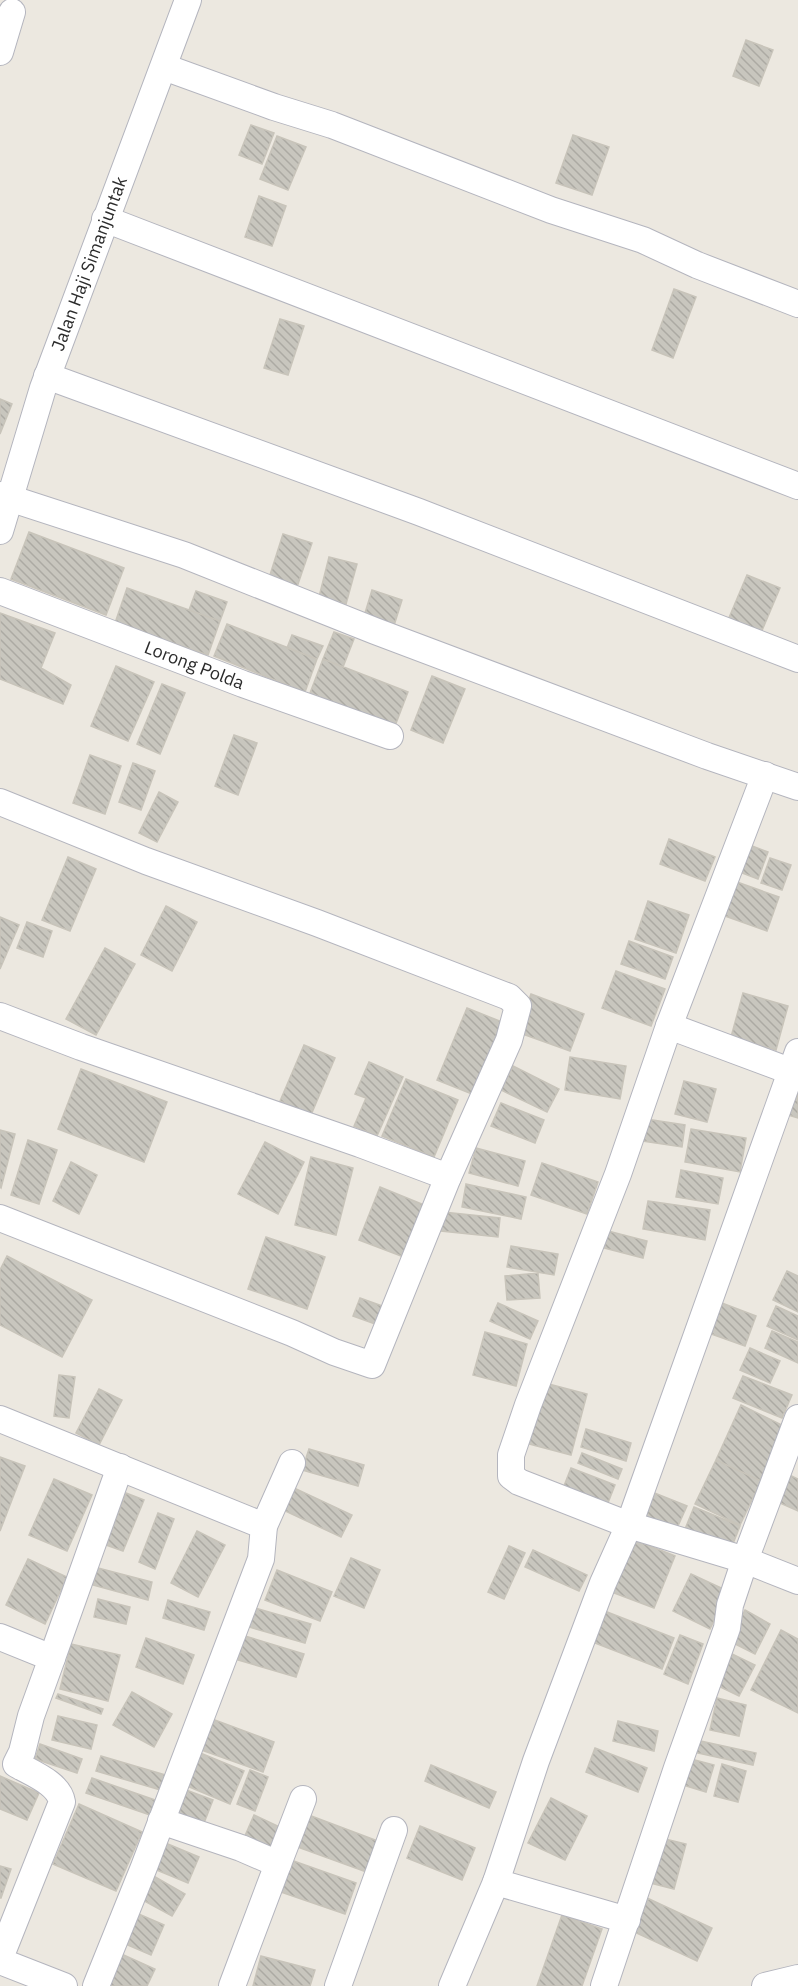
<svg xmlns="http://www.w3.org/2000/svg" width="798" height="1986" font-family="'IBM Plex Sans',sans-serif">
  <defs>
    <pattern id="building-back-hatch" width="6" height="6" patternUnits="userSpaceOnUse" patternTransform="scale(1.5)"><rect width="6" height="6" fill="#c8c6be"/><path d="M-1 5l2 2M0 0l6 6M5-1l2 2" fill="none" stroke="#acaaa3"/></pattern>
  </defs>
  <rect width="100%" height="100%" fill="#ece8e0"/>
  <!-- building -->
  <path fill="url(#building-back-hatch)" stroke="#c8c4ba" stroke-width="1.5" d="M746,40L773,50L759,86L733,76Z
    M251,125L274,133L262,164L239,155Z
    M573,135L609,147L592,195L556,183Z
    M277,136L306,147L288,190L260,179Z
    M259,196L286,206L272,246L245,237Z
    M674,289L696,297L673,358L652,350Z
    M280,319L304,326L288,375L264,368Z
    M0,399L12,404L0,434Z
    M29,532L124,568L106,615L11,579Z
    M283,534L312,543L297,587L269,578Z
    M329,557L357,564L346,604L319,597Z
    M747,575L780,588L761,633L728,620Z
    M127,588L220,621L208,655L115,623Z
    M372,590L402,600L392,632L362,623Z
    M196,591L227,602L220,621L189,610Z
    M0,613L55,633L41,668L71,685L63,704L0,679Z
    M227,624L317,659L305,692L214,656Z
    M334,632L354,639L343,667L323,659Z
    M292,635L323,646L317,659L287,648Z
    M323,659L408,692L395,726L310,693Z
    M116,666L154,682L128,741L91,726Z
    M432,676L465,689L443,743L411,730Z
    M162,684L185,693L160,754L137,744Z
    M234,735L257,743L238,795L215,786Z
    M90,755L121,766L105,814L73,803Z
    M133,763L155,771L141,810L119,802Z
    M159,792L178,802L157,842L139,833Z
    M669,839L715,857L705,881L660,864Z
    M747,844L768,852L758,879L737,871Z
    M68,857L96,869L70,931L42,920Z
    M770,858L791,865L782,890L761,883Z
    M737,882L779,897L767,931L725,916Z
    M648,901L689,915L676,953L635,939Z
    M166,906L197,922L172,971L141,955Z
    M0,917L19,925L0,969Z
    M27,922L52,931L43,957L17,948Z
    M629,941L673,957L665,979L621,964Z
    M105,948L135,964L96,1035L66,1019Z
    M616,971L665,989L651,1026L602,1008Z
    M743,993L788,1006L776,1050L731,1037Z
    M531,994L584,1014L570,1051L517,1032Z
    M467,1008L502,1022L472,1094L437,1080Z
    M304,1045L335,1058L311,1115L280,1101Z
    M570,1057L626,1066L620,1099L565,1090Z
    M369,1062L403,1077L377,1136L354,1126L366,1098L355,1094Z
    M513,1066L559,1089L547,1112L501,1090Z
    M81,1069L167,1102L144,1162L58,1129Z
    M406,1079L458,1100L434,1157L382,1136Z
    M684,1081L716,1089L707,1122L675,1114Z
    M798,1088V1118L788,1115Z
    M501,1103L544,1120L535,1143L491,1126Z
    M646,1119L685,1125L682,1147L643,1141Z
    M691,1129L746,1138L740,1172L685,1162Z
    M0,1130L15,1134L1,1188L0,1187Z
    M28,1140L57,1150L39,1204L11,1195Z
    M265,1142L304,1162L278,1214L238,1194Z
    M476,1148L525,1161L518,1186L469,1173Z
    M311,1157L353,1168L336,1235L295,1225Z
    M71,1162L97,1175L79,1214L53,1201Z
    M542,1163L598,1182L587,1214L531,1195Z
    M681,1170L723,1178L718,1204L676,1197Z
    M466,1184L526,1197L521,1219L462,1207Z
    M380,1187L429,1207L409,1259L359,1240Z
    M648,1201L710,1210L705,1240L643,1229Z
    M443,1212L500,1218L498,1237L441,1231Z
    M608,1231L647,1241L643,1258L604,1248Z
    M266,1237L325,1257L307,1309L248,1289Z
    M511,1246L558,1254L554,1275L507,1267Z
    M7,1256L92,1300L62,1357L0,1325V1270Z
    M787,1271L798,1276V1312L773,1300Z
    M538,1273L540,1298L507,1300L505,1276Z
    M360,1298L385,1307L378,1325L353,1316Z
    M714,1300L756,1316L745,1346L703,1331Z
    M498,1303L538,1321L530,1339L490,1321Z
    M776,1306L798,1316V1340L767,1326Z
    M772,1331L798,1342V1363L765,1348Z
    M485,1332L527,1344L516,1386L473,1375Z
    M750,1348L780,1361L770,1383L740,1370Z
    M59,1375L75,1377L69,1418L54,1416Z
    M743,1376L792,1395L782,1418L733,1398Z
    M545,1383L587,1394L571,1455L529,1444Z
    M99,1389L122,1400L99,1445L76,1433Z
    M741,1405L786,1427L761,1481L716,1460Z
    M586,1429L631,1443L626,1461L581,1447Z
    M309,1449L364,1465L358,1486L302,1470Z
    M582,1453L622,1469L618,1479L578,1463Z
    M0,1457L25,1466L0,1531Z
    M716,1460L761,1481L740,1525L695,1504Z
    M571,1468L615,1485L604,1513L560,1496Z
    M781,1471L798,1479V1511L769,1498Z
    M54,1479L92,1495L67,1551L29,1535Z
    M294,1488L352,1515L341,1537L283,1510Z
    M652,1492L687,1506L673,1537L639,1524Z
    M126,1493L144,1500L123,1551L106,1545Z
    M694,1507L740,1526L729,1554L683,1534Z
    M158,1513L174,1519L155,1569L139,1562Z
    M197,1531L225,1545L198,1597L171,1583Z
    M630,1538L675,1556L654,1608L609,1591Z
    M509,1546L525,1553L504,1599L488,1592Z
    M533,1550L587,1575L579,1591L525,1567Z
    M351,1558L380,1570L364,1608L334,1596Z
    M28,1559L67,1577L45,1624L6,1605Z
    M98,1568L152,1582L148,1600L93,1585Z
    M277,1570L332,1592L320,1621L265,1600Z
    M691,1574L728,1591L710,1629L673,1611Z
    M98,1599L130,1607L126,1624L94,1617Z
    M168,1600L210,1612L204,1630L163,1618Z
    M255,1608L311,1624L305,1643L249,1627Z
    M602,1610L674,1638L662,1669L590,1641Z
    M745,1610L770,1624L755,1654L729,1641Z
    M781,1630L798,1639V1713L751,1690Z
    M680,1635L703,1644L688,1684L664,1674Z
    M245,1636L304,1654L296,1677L238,1660Z
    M146,1638L194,1655L183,1684L136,1667Z
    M71,1644L120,1655L108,1701L60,1689Z
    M730,1653L755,1665L739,1696L714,1684Z
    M132,1692L172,1714L154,1747L113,1725Z
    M58,1694L103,1709L101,1714L56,1698Z
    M717,1698L746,1705L739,1736L710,1730Z
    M58,1716L97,1725L91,1749L52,1740Z
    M204,1716L274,1742L263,1772L193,1747Z
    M618,1721L658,1731L654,1751L613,1741Z
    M696,1740L756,1753L753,1765L693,1752Z
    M40,1744L82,1759L77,1773L35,1759Z
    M595,1748L647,1768L638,1792L586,1772Z
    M193,1750L244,1771L230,1804L180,1783Z
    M101,1756L169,1776L164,1791L96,1771Z
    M691,1759L714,1765L706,1792L683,1785Z
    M722,1764L746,1771L738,1802L714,1796Z
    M431,1765L496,1792L489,1808L425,1781Z
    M250,1770L268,1777L255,1811L237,1804Z
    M0,1776L39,1793L27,1820L0,1809Z
    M92,1778L158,1801L153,1816L86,1793Z
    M178,1787L213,1800L204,1823L170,1811Z
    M551,1798L587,1816L565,1860L528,1843Z
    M79,1804L142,1832L116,1891L53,1864Z
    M306,1814L383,1843L372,1874L295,1846Z
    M254,1815L282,1828L272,1850L244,1838Z
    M420,1826L475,1848L462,1880L407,1858Z
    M661,1838L686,1844L674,1889L650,1883Z
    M163,1842L199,1857L188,1883L152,1868Z
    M288,1859L356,1883L345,1914L278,1891Z
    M0,1866L11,1869L1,1898H0Z
    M150,1874L185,1894L172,1916L137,1897Z
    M647,1898L712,1928L697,1961L632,1931Z
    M134,1912L164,1925L151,1955L121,1942Z
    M562,1915L602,1929L582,1986H537Z
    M117,1952L155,1969L147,1986H102Z
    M261,1956L315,1970L310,1986H253Z"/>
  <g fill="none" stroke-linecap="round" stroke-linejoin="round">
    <defs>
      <g id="minor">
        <path d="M0,52L12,12"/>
        <path d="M164,67L274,107L332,125L551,210L643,240L697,265L798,304"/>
        <path d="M105,219L798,486"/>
        <path d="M47,376L419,512L798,659"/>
        <path d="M0,495L184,555L375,631L707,756L798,787"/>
        <path id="s1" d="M0,531L43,388L188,0"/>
        <path id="s2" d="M0,591L243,684L390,736"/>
        <path d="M765,775L669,1026L618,1174L528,1405L511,1455V1476L519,1482L629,1525L745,1560L798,1581"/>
        <path d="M0,802L146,861L317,923L509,997L518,1006L509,1040L448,1177L360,1144L81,1047L0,1016"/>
        <path d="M669,1026L798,1074"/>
        <path d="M0,1218L292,1333L334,1352L372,1365L448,1177"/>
        <path d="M0,1419L264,1526"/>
        <path d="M0,1637L52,1658L31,1716L22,1752L16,1764C31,1773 59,1783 62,1802L0,1958"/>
        <path d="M52,1658L120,1467"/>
        <path d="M161,1821L241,1848L278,1864L303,1799"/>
        <path d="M496,1882L627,1920"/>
        <path d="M0,1961L64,1986"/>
        <path d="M96,1986L144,1867L261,1559L264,1526L292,1463"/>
        <path d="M232,1986L278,1864"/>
        <path d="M338,1986L394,1830"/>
        <path d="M452,1986L496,1882L536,1761L603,1583L629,1525L798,1052"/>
        <path d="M604,1986L677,1768L727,1628L730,1605L745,1560L798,1418"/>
        <path d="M765,1986L798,1978"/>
      </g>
    </defs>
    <!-- minor casing -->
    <use href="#minor" stroke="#b4b5be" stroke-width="28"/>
    <!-- minor -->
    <use href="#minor" stroke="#fff" stroke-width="26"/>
  </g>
  <g text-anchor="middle" stroke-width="5" stroke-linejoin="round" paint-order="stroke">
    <!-- street labels -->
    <g font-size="18" fill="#2c2c2c" stroke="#fff">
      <text dy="6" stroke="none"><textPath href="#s1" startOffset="282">Jalan Haji Simanjuntak</textPath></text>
      <text dy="6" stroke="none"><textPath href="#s2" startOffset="208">Lorong Polda</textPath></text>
    </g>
  </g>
</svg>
